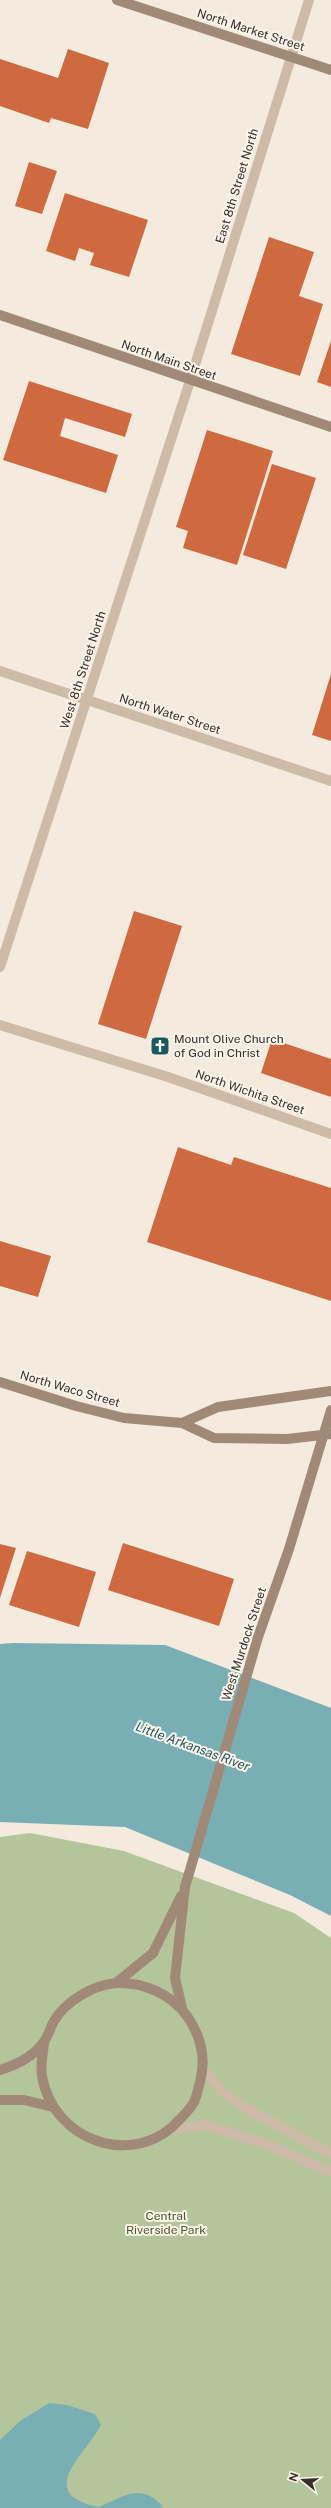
<svg xmlns="http://www.w3.org/2000/svg" width="331" height="2508" font-family="'Public Sans',sans-serif">
  <rect width="100%" height="100%" fill="#f4eadd"/>
  <!-- green -->
  <path fill="#b5c59b" d="M30,1833L124,1851L294,1913L331,1938V2508H0V1837Z"/>
  <!-- water -->
  <path fill="#79afb4" d="M13,1643L165,1645L331,1708V1916L290,1895L125,1827L0,1822V1644Z
    M49,2403L67,2405L95,2414L101,2425C88,2452 32,2494 99,2507C124,2497 141,2481 164,2508H0V2440L20,2421Z"/>
  <!-- building -->
  <path fill="#cf6940" d="M68,49L109,63L88,129L51,118L49,123L0,106V59L58,78Z
    M29,162L57,171L42,214L15,206Z
    M65,193L148,220L129,277L90,265L94,253L79,248L75,261L46,251Z
    M269,237L314,252L299,296L323,304L300,376L231,354Z
    M331,341V387L317,382Z
    M29,381L132,414L125,437L65,418L60,436L118,455L106,493L3,460Z
    M207,430L273,451L237,565L183,548L188,531L176,527Z
    M272,464L316,478L286,569L243,555Z
    M331,674V741L312,735Z
    M134,911L182,926L146,1039L98,1024Z
    M272,1039L331,1059V1097L261,1073Z
    M178,1147L231,1165L234,1157L331,1188V1301L147,1242Z
    M0,1241L51,1256L38,1297L0,1286Z
    M123,1543L234,1579L219,1626L108,1590Z
    M0,1544L16,1548L0,1598Z
    M27,1551L96,1572L79,1627L9,1605Z"/>
  <g fill="none" stroke-linecap="round" stroke-linejoin="round">
    <!-- street -->
    <path stroke="#cdbaa7" stroke-width="10" d="M0,671L331,781
      M0,967L190,381L309,0
      M0,1025L168,1077L331,1134
      M203,2069L221,2090L242,2106L331,2154
      M171,2130L205,2125L266,2144L331,2172"/>
    <!-- secondary -->
    <path stroke="#a18978" stroke-width="10" d="M117,0L331,70
      M0,315L331,427
      M0,1382L76,1406L124,1418L182,1423L214,1438L287,1439L331,1434
      M182,1423L218,1407L331,1391
      M116,1983L153,1953L181,1896
      M182,2008L175,1978L185,1887L258,1637L289,1549L331,1410
      M0,2070C16,2065 33,2057 43,2043C48,2037 50,2028 54,2021C66,2001 93,1985 116,1983C144,1982 171,1994 187,2016C201,2036 206,2059 200,2082C198,2088 197,2096 194,2102C191,2108 185,2114 180,2119C136,2170 53,2142 42,2076C40,2066 43,2053 44,2043
      M0,2100H24L53,2107"/>
  </g>
  <!-- icons -->
  <defs>
    <symbol id="church-square" viewBox="-11 -11 22 22"><rect x="-9" y="-9" width="18" height="18" rx="4" fill="#1a575f" stroke="#fbf4ea"/><path d="M-1.2-6h2.4v3.5h3.3v2.4h-3.3V6h-2.4V-.1h-3.3v-2.4h3.3Z" fill="#fff"/></symbol>
  </defs>
  <g fill-rule="evenodd">
    <use href="#church-square" x="149" y="1035" width="22" height="22"/>
  </g>
  <g text-anchor="middle" stroke-width="4" stroke-linejoin="round" paint-order="stroke">
    <!-- street labels -->
    <g font-size="12" fill="#392e28" stroke="#fbf4ea">
      <text transform="translate(251 30) rotate(18)" y="4">North Market Street</text>
      <text transform="translate(237 186) rotate(-73)" y="4">East 8th Street North</text>
      <text transform="translate(169 360) rotate(19)" y="4">North Main Street</text>
      <text transform="translate(83 670) rotate(-72)" y="4">West 8th Street North</text>
      <text transform="translate(170 714) rotate(18)" y="4">North Water Street</text>
      <text transform="translate(250 1092) rotate(19)" y="4">North Wichita Street</text>
      <text transform="translate(70 1389) rotate(16)" y="4">North Waco Street</text>
      <text transform="translate(244 1644) rotate(-72)" y="4">West Murdock Street</text>
    </g>
    <!-- poi labels -->
    <g font-size="12" fill="#392e28" stroke="#fbf4ea" text-anchor="start">
      <text x="174" y="1043">Mount Olive Church<tspan x="174" dy="14">of God in Christ</tspan></text>
    </g>
    <!-- park labels -->
    <g font-size="12" fill="#465a2a" stroke="#fbf4ea">
      <text x="166" y="2220">Central<tspan x="166" dy="14">Riverside Park</tspan></text>
    </g>
    <!-- water labels -->
    <g font-size="13" font-style="italic" fill="#1a575f" stroke="#fbf4ea">
      <text transform="translate(193 1746) rotate(20)" y="5">Little Arkansas River</text>
    </g>
  </g>
  <!-- north arrow -->
  <g transform="translate(303 2480) rotate(288)" stroke="#fbf4ea" stroke-width="3" paint-order="stroke">
  <path d="M0-3L7 15L0 10L-7 15Z" fill="#392e28"/>
  <text y="-6" font-size="11" font-weight="bold" text-anchor="middle" fill="#392e28">N</text>
  </g>
</svg>
